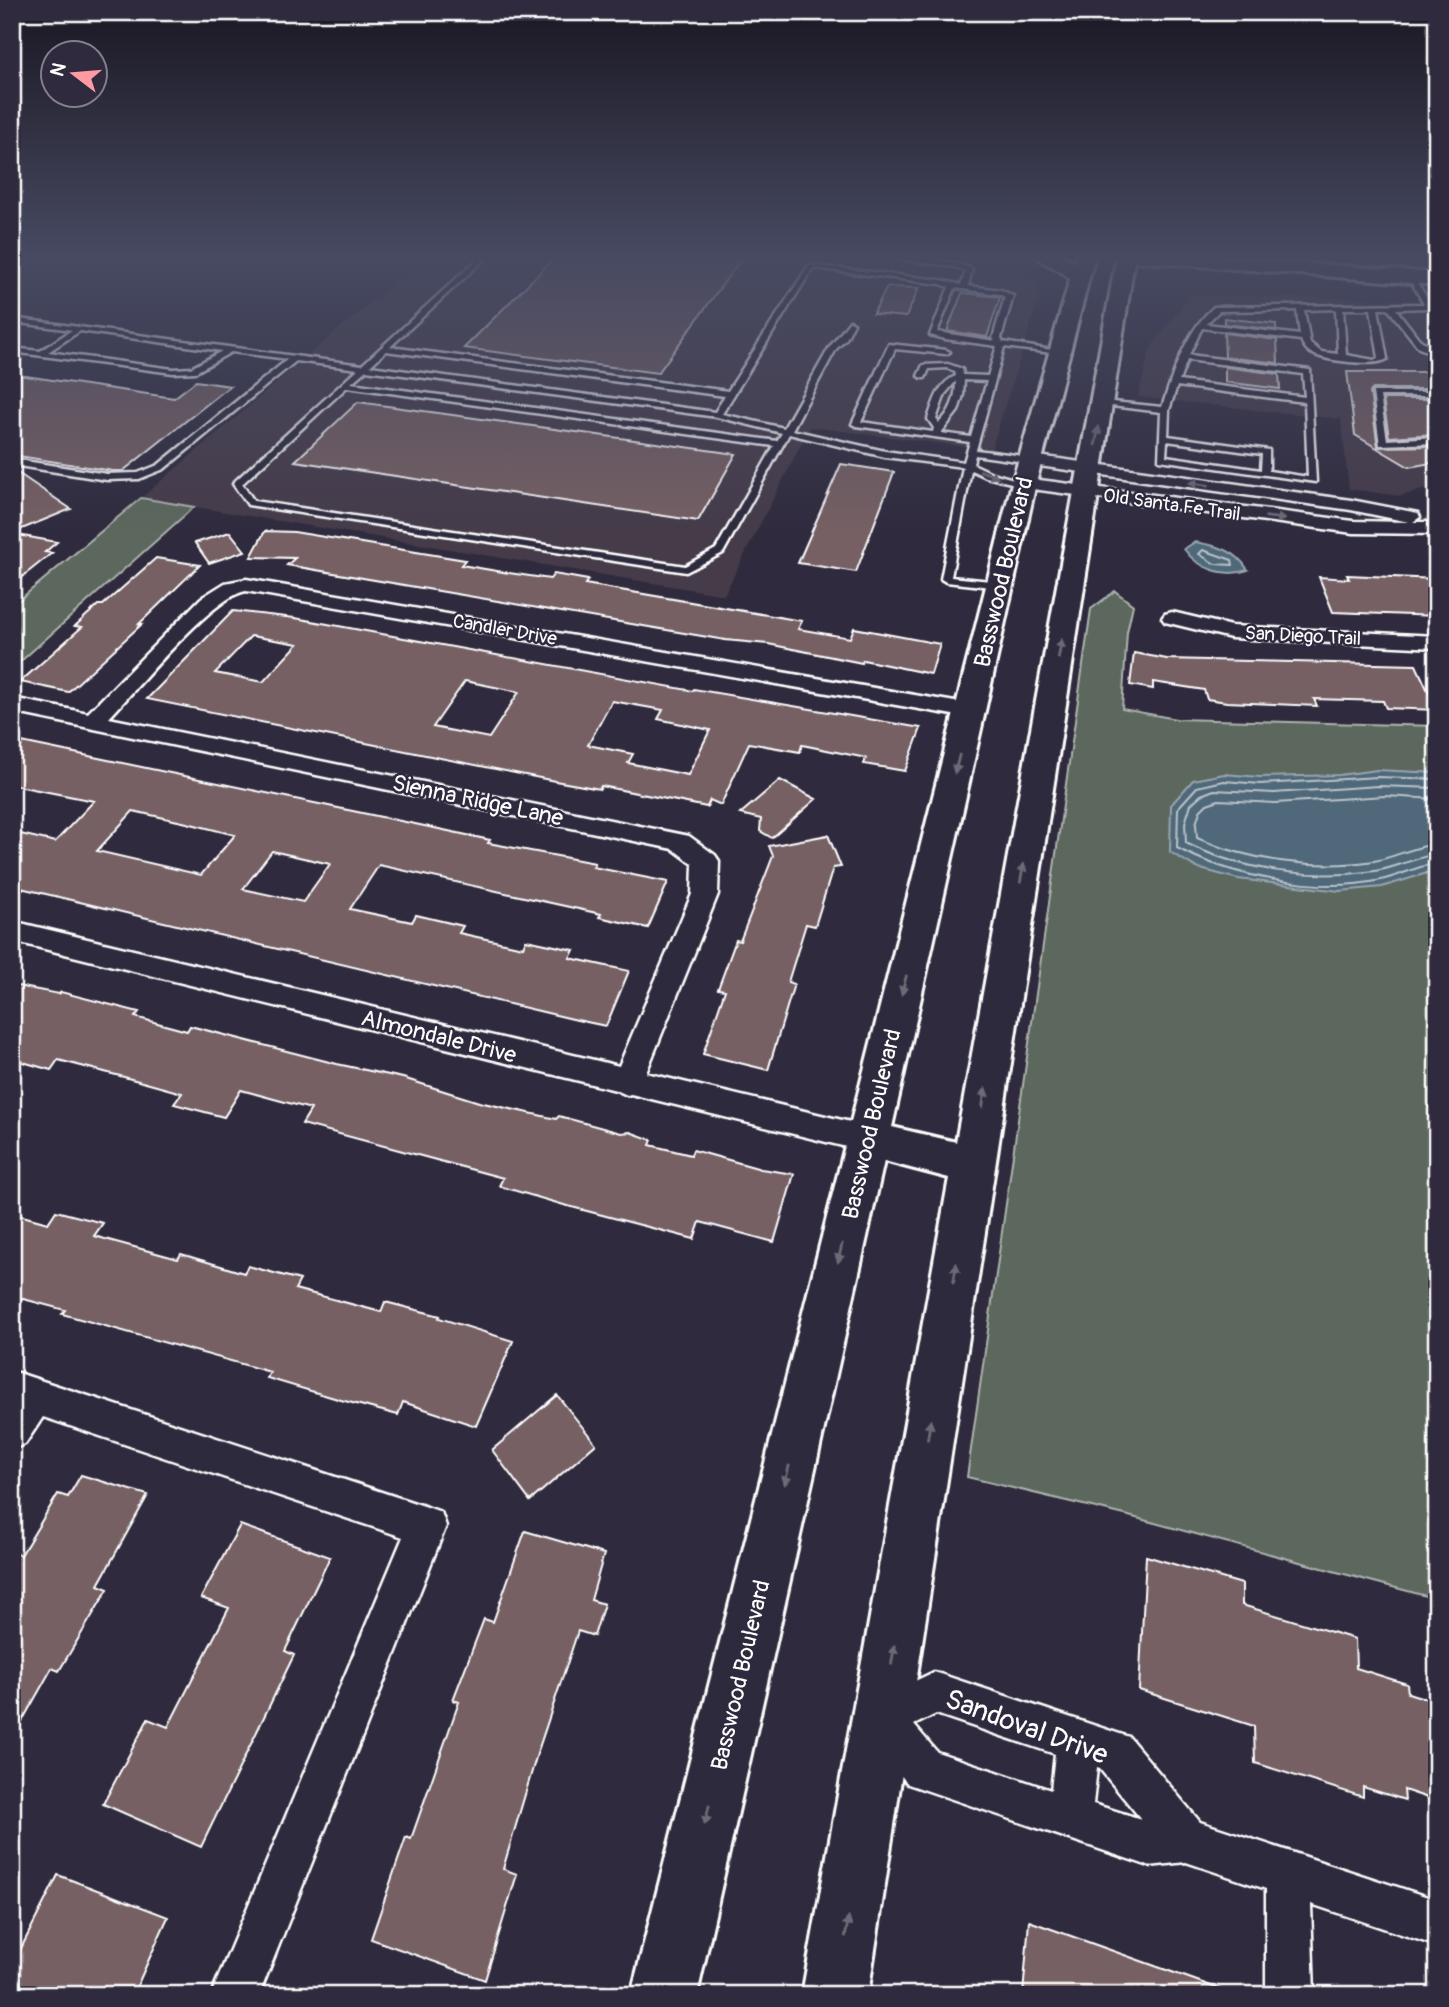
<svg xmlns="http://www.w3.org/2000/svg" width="1449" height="2007" font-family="Pangolin,sans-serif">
  <rect width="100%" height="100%" fill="#2f2a3d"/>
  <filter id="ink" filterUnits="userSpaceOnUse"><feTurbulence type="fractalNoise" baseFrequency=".0143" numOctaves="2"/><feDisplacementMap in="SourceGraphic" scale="14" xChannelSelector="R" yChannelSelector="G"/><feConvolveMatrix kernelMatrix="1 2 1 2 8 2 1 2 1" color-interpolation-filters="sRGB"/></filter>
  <g filter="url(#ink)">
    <!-- built -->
    <path fill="#443a48" d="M426,255H933L994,264L1024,274L1034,280L1040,296L991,450L810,427L724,595L141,498Z
      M1190,295L1437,300V486L1401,496L1349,489L1341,419L1138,397L1150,349Z"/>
    <!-- green -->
    <path fill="#5b685d" stroke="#adb4ae" stroke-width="2" d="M141,498L194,507L12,669V606Z
      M1115,591L1133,605L1127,632L1122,709L1176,719L1437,726V1599L1125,1515L967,1477L1091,609Z"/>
    <!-- water -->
    <path fill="#50697a" stroke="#96a5af" stroke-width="2" d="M1195,542C1218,546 1236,550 1248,570C1225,578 1198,569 1184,549Z
      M1377,770L1437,773V870L1382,887L1340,891L1238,879L1197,868L1170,852L1171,805L1193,780L1224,774L1260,777L1339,775Z"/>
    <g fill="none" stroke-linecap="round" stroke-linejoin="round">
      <!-- shore -->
      <path stroke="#b9c3ca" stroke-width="2" d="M1203,550L1232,560L1233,565L1215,564L1199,554Z
        M1437,779L1378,777L1260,784L1224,781L1197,787L1178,808L1177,848C1233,877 1318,894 1381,880C1400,876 1417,866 1437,863
        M1437,788L1378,786L1274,793L1214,790L1201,795L1191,804L1185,823L1186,843C1242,871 1313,880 1375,871C1396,868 1416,857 1437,854
        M1437,799L1385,796L1275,803L1219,800L1207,804L1200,811L1196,824L1197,838C1249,861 1318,870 1374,861C1396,857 1415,846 1437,844"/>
    </g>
    <!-- building -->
    <path fill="#766163" stroke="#fff" stroke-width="2" fill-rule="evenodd" d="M557,255H744L658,373L464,348Z
      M887,287L919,288L906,317L873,314Z
      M962,293L1000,297L987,337L947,331Z
      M1224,318L1276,324V330L1224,324Z
      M1224,333L1277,340L1278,363L1225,357Z
      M1225,367L1279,374L1280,389L1225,382Z
      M1347,372H1437V389H1373L1370,392L1378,447L1437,446V462L1409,467L1355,435Z
      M12,374L174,398L196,381L230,386L123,471H113L12,455Z
      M1383,399H1437V434L1389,437Z
      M358,402L736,454L698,521L295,461Z
      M841,464L894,472L856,572L798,563Z
      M12,469L71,509L12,533Z
      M265,531L294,532L465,560L461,565L509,573L550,579L554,574L588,580L585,584L802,621L798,629L850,638L854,628L940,644L931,674L863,660L862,663L768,644L725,640L287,565L295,558L251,557Z
      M230,532L245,551L209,563L195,543Z
      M12,534L57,542L45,552L52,553L12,585Z
      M156,558L200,565L139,624H142L68,692L20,682L82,627L75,626L98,605H103Z
      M1347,575L1437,579V616L1333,612L1319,577L1349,579Z
      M233,611L295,618L693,691L694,689L921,728L905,771L864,764L866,758L802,745L800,752L749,743L721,805L710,800L707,807L601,786L600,789L555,781L147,699ZM251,636L298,644L263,682L215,673ZM465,681L519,692L489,738L433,727ZM612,701L663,710L658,719L710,730L688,775L628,763L633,754L588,745Z
      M1134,653L1167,659L1416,665L1437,710L1386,708L1383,701L1314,699L1317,706L1227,702L1207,699L1204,690L1153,682V689L1130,685Z
      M12,740L439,829L490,840L488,843L595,863L593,867L668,882L648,928L599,917L601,914L379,865L350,909L412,922L416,915L463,926L459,933L523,947L526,940L574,950L570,958L629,971L606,1026L577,1020L12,886V832L55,842L94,801L12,785ZM133,811L187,823L235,835L201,875L97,851ZM272,851L330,864L303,902L243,889Z
      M780,780L816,799L772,838L760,831L761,819L740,814Z
      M828,835L841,867L833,868L815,926L806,924L788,982L794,984L768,1070L703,1054L725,990L718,989L736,940L740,941L773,856L769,846Z
      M12,985L59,994L61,992L139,1012L135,1017L187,1031L190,1026L337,1064L403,1078L479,1102L556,1119L559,1116L621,1133L630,1132L652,1140L650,1145L691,1155L693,1150L761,1169L794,1174L774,1242L700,1222L694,1239L564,1205L499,1186L503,1178L302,1124L311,1109L241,1090L224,1117L174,1104L182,1093L124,1077L58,1060L51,1070L12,1059Z
      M56,1211L103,1223L94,1236L178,1259L181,1254L244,1273L248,1266L300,1280L295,1289L381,1312L385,1302L440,1316L439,1318L513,1341L476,1426L403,1402L398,1415L341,1400L267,1378L270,1372L62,1314L65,1310L12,1296V1213L48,1223Z
      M557,1395L596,1444L530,1501L492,1450Z
      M81,1475L148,1495L98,1585L108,1589L59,1671L52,1668L12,1739V1552L21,1555L58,1494L68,1497Z
      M240,1525L330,1557L285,1651L294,1655L201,1847L103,1804L148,1719L168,1727L229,1608L201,1598Z
      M525,1531L604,1554L591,1600L604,1604L594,1636L578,1631L537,1754L503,1869L517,1874L485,1980L371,1939L406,1837L411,1839L459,1702L453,1700L484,1619L493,1622Z
      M1146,1556L1242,1584V1605L1355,1639L1356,1668L1407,1684L1408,1693L1437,1702V1801L1404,1790L1405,1800L1363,1787V1797L1255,1763L1254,1726L1139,1690Z
      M58,1875L168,1917L133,1995H31L12,1987V1966Z
      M1029,1921L1228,1992V1995H1023Z"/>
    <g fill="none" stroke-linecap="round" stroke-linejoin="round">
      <defs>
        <path id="service" d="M482,255H489L390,347L728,391L809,265L941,280L961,285L966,271L955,267L882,256L892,255L956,263L972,269L968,286L1001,290L1013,296L1001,338L1003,342L1064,352L1060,354L1004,347L976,450L1031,457L1035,460L1031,463L975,455L973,464L992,473L1028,483L1024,486L986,477L971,470L951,577L1001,582L1006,585L1001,588L946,582L941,579L963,467L885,457L789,434L723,553L686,572L248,505L233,484L234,482L358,369L296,361L164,469L139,479L107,480L12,465V459L107,474L138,473L158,465L288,359L231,352L196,372L173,373L12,352V348L40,351L72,330L12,322V318L362,365ZM813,268L940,284L949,287L930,335L945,339L997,346L988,376L963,375L962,369L948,364L923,365L918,376L922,378H925L929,369L947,368L955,372L956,376C938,383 934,402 928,419L934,428L933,432L861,422L895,349L946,354L950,352L946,350L889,344L852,424L856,426L970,442L964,462L885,451L792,430L836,349L846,339L854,323L850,321L829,348L784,428L722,414ZM955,288L999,294L1005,297L993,338L995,341L937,332ZM80,331L222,351L191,368L173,369L48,352ZM386,351L725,396L715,412L370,366ZM366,370L717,417L782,433L777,441L351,383ZM964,380L987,381L971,437L941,433L958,411L963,395ZM956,381C956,398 951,412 939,423L936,419L945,394ZM347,387L774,446L716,549L685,566L254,501L242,484Z
          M1408,276H1412L1433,306L1429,308L1396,309L1419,339L1437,351V355L1419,348L1388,309H1378L1387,359C1374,367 1325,361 1311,353C1306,350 1303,345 1301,340L1202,328L1189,355L1310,370L1316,482L1159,460L1161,412L1103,405L1099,403L1103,401L1162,407C1174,372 1185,332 1214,307L1424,304ZM1336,309L1338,354L1321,352L1310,343L1304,310ZM1343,309H1371L1379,358L1374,360L1346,355ZM1297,310L1300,335L1206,324L1219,311ZM1187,360L1303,374L1305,397L1179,381ZM1177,386L1305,402L1308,477L1269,471V450L1168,436L1169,410ZM1167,441L1262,454L1261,470L1166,456Z
          M1373,392H1437V396H1380L1387,440L1437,437V443L1380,445Z"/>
        <path id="minor" d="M1031,455L1351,500L1418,513L1420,517L1413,522H1437V534L1353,533L1018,487L1015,483L1024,478L1353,521L1409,522L1351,510L1025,464L1022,460Z
          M246,579L978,706L981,711L978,716L970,718L246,591C212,596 136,690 109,718L689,836L715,855L719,861L718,894L646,1073L867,1126L878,1130L882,1139L878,1148L867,1152L631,1094L627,1095L616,1090L12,941V921L619,1066L692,894L693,864L673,849L12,712V698L88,713L201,598L225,583Z
          M1172,612L1231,626L1437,636V648L1231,638L1165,622L1162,618L1165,614Z
          M12,1371L427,1507L441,1512L446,1526L259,1995H211L403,1537L43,1417L25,1444L12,1449Z
          M934,1672L1129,1737L1200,1822L1437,1900V1946L1311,1904L1314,1995H1266V1889L1186,1862L1149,1866L908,1784L867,1734L861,1719L867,1704ZM936,1714L1055,1754L1051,1790L937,1752L914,1725ZM1097,1768L1100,1769L1141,1819L1093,1804Z"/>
        <path id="secondary" d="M1035,255H1059L1075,262L1077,255H1095L1036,483L892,1127L956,1142L1117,255H1197L1437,273V285L1134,261L868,1995H802L949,1178L884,1161L697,1995H631L1012,483L1070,279C1060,268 1044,265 1035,255Z"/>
      </defs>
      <!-- service casing -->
      <use href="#service" stroke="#fff" stroke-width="5"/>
      <!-- minor casing -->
      <use href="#minor" stroke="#fff" stroke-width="5"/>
      <!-- secondary casing -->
      <use href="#secondary" stroke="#fff" stroke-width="6"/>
      <!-- service -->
      <use href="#service" fill="#2f2a3d" fill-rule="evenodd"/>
      <!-- minor -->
      <use href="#minor" fill="#2f2a3d" fill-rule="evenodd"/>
      <!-- secondary -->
      <use href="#secondary" fill="#2f2a3d" fill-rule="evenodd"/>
    </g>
    <!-- one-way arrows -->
    <defs><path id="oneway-solid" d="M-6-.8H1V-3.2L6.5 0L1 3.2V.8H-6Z" transform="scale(1.75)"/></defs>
    <g fill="#6d6a77">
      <use href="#oneway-solid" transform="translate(1097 436) rotate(-79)"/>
      <use href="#oneway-solid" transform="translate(989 474) rotate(20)"/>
      <use href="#oneway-solid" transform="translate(1199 484) rotate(-172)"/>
      <use href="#oneway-solid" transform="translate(1275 518) rotate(7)"/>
      <use href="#oneway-solid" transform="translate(1060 649) rotate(-80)"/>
      <use href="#oneway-solid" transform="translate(957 764) rotate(104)"/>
      <use href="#oneway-solid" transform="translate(1022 873) rotate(-80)"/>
      <use href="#oneway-solid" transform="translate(904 985) rotate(104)"/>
      <use href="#oneway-solid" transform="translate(984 1098) rotate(-80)"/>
      <use href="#oneway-solid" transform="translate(840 1253) rotate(103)"/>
      <use href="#oneway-solid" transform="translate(955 1273) rotate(-81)"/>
      <use href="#oneway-solid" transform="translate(929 1430) rotate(-81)"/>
      <use href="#oneway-solid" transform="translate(787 1475) rotate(103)"/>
      <use href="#oneway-solid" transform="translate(893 1655) rotate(-81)"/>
      <use href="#oneway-solid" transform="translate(707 1815) rotate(103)"/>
      <use href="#oneway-solid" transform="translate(847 1927) rotate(-80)"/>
    </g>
  </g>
  <!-- sky -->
  <linearGradient id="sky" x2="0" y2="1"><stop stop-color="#1a1722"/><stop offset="0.48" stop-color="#474a62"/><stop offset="1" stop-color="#474a62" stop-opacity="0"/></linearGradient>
  <rect width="1449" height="536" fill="url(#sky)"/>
  <g text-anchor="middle" stroke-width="5" stroke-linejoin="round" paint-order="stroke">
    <!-- far-street labels -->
    <g font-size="19" fill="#fff" stroke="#2f2a3d">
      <text transform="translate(1172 504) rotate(8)" y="7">Old Santa Fe Trail</text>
      <text transform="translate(505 629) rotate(10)" y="7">Candler Drive</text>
      <text transform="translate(1303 635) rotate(3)" y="7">San Diego Trail</text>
    </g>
    <!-- street labels -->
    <g font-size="23" fill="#fff" stroke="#2f2a3d">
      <text transform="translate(1003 572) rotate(-77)" y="8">Basswood Boulevard</text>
      <text transform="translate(478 800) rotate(12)" y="8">Sienna Ridge Lane</text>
      <text transform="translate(439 1036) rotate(14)" y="8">Almondale Drive</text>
      <text transform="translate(871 1124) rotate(-77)" y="8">Basswood Boulevard</text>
      <text transform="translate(740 1675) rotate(-77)" y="8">Basswood Boulevard</text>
    </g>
    <!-- near-street labels -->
    <g font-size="28" fill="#fff" stroke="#2f2a3d">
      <text transform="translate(1027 1726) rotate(20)" y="10">Sandoval Drive</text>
    </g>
  </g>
  <!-- margin -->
  <rect width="1449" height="2007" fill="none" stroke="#2f2a3d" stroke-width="42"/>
  <rect x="21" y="21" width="1407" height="1965" fill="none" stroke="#fff" stroke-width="2.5" filter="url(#ink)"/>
  <!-- north arrow -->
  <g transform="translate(74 74) rotate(286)"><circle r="33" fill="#2f2a3d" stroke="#827f8b" stroke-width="2"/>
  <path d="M0-5L12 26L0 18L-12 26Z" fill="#ff9aa2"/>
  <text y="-10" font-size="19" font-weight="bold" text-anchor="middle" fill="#ffffff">N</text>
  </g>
</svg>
